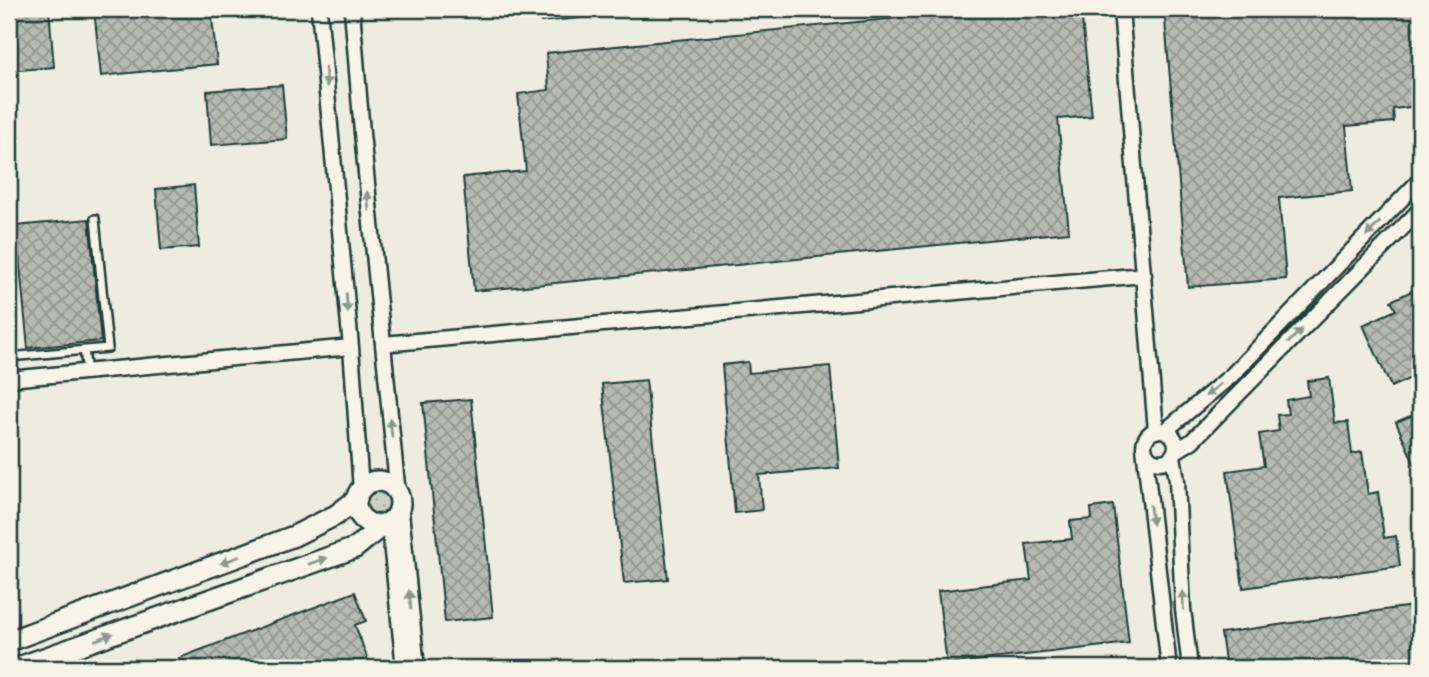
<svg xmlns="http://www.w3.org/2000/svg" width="1429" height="677" font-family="'Indie Flower',sans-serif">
  <defs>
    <pattern id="green-dots" width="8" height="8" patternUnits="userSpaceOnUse" patternTransform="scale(1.75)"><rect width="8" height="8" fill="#cccfc4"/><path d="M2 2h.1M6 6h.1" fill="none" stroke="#afb3a9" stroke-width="1.8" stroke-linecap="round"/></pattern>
    <pattern id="building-cross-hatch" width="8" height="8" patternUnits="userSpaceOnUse" patternTransform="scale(1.75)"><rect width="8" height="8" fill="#b5bbb0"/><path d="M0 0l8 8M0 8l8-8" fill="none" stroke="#939990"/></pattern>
  </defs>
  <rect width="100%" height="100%" fill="#eeece1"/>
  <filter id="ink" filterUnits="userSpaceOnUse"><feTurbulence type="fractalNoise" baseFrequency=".0143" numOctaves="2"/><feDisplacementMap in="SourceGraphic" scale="14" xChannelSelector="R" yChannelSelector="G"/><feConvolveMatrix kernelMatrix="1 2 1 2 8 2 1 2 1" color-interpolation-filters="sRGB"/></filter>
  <g filter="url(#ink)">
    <!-- green -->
    <path fill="url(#green-dots)" stroke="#76867c" stroke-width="2" d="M364 503a13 13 0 1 1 26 0a13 13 0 1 1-26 0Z"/>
    <!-- building -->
    <path fill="url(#building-cross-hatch)" stroke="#1f3d34" stroke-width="2" d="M9,9H49L54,67L9,71Z
      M94,9H211L217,64L101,76Z
      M539,9H599V16L541,22Z
      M988,9H1081L1092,116L1058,119L1069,232L474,291L463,177L526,171L518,94L549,90L546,53Z
      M1164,9H1420V106L1393,109L1394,122L1346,126L1352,191L1279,198L1286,279L1188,287Z
      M282,85L287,139L211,145L207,91Z
      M194,185L199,247L161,250L156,189Z
      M89,219L101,341L28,348L16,226Z
      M1420,287V374L1391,387L1363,325L1396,310L1391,301Z
      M748,362L749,373L830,366L839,468L759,475L762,510L735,513L722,365Z
      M1329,378L1335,423L1348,422L1352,454L1362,452L1368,494L1378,492L1384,538L1396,536L1400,566L1243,588L1227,471L1264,466L1259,434L1279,431L1277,415L1288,414L1286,400L1309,396L1307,381Z
      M646,380L668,579L624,583L602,384Z
      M471,399L493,617L445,622L423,403Z
      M1420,412V477L1396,422Z
      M1113,505L1129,643L947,664L938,591L1031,580L1026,544L1072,539L1070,521L1092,519L1091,508Z
      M355,592L366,621L355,625L371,668H183L179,658Z
      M1420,605V668H1226L1221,633Z"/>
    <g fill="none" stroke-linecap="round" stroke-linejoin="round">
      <defs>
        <path id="service" d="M84,350L87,372
          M9,357L108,348L95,219"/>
        <path id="minor" d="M319,9L351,347L361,490
          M352,9L362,133L398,495
          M1121,9L1156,431
          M383,344L1144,275
          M9,379L351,347
          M1144 446a16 16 0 1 1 32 0a16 16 0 1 1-32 0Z
          M1165,431L1232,375L1420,180
          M1144,447L1169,668
          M1176,451L1192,441L1420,210
          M1173,456L1177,480L1183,609L1190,668
          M400,502L417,668
          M389,523L404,668"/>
        <path id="tertiary" d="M356 503a22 22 0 1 1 44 0a22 22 0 1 1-44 0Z
          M9,641L294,536L336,515L357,499
          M16,668L355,548L383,525"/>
      </defs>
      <!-- service casing -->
      <use href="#service" stroke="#1f3d34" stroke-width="12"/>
      <!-- minor casing -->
      <use href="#minor" stroke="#1f3d34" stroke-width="19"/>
      <!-- tertiary casing -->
      <use href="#tertiary" stroke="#1f3d34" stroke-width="24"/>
      <!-- service -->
      <use href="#service" stroke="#f7f3e8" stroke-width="7"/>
      <!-- minor -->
      <use href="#minor" stroke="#f7f3e8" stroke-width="14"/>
      <!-- tertiary -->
      <use href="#tertiary" stroke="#f7f3e8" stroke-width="19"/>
    </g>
    <!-- one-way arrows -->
    <defs><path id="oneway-solid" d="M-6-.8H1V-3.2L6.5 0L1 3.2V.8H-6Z" transform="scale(1.75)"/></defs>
    <g fill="#8b988e">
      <use href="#oneway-solid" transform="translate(326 77) rotate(85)"/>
      <use href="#oneway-solid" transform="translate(368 201) rotate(-96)"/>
      <use href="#oneway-solid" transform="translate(1373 229) rotate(134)"/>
      <use href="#oneway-solid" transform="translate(347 303) rotate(85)"/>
      <use href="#oneway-solid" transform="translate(1295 336) rotate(-45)"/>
      <use href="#oneway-solid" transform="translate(1213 390) rotate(140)"/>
      <use href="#oneway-solid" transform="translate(391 428) rotate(-96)"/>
      <use href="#oneway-solid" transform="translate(1151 515) rotate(83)"/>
      <use href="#oneway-solid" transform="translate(230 560) rotate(160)"/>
      <use href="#oneway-solid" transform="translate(318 561) rotate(-19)"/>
      <use href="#oneway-solid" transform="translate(410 600) rotate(-96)"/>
      <use href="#oneway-solid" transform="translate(1183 600) rotate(-93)"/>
      <use href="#oneway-solid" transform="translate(104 637) rotate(-20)"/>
    </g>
  </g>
  <!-- margin -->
  <rect width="1429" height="677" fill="none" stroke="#f7f3e8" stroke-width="35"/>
  <rect x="18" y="18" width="1394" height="642" fill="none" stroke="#1f3d34" stroke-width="2.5" filter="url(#ink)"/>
</svg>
